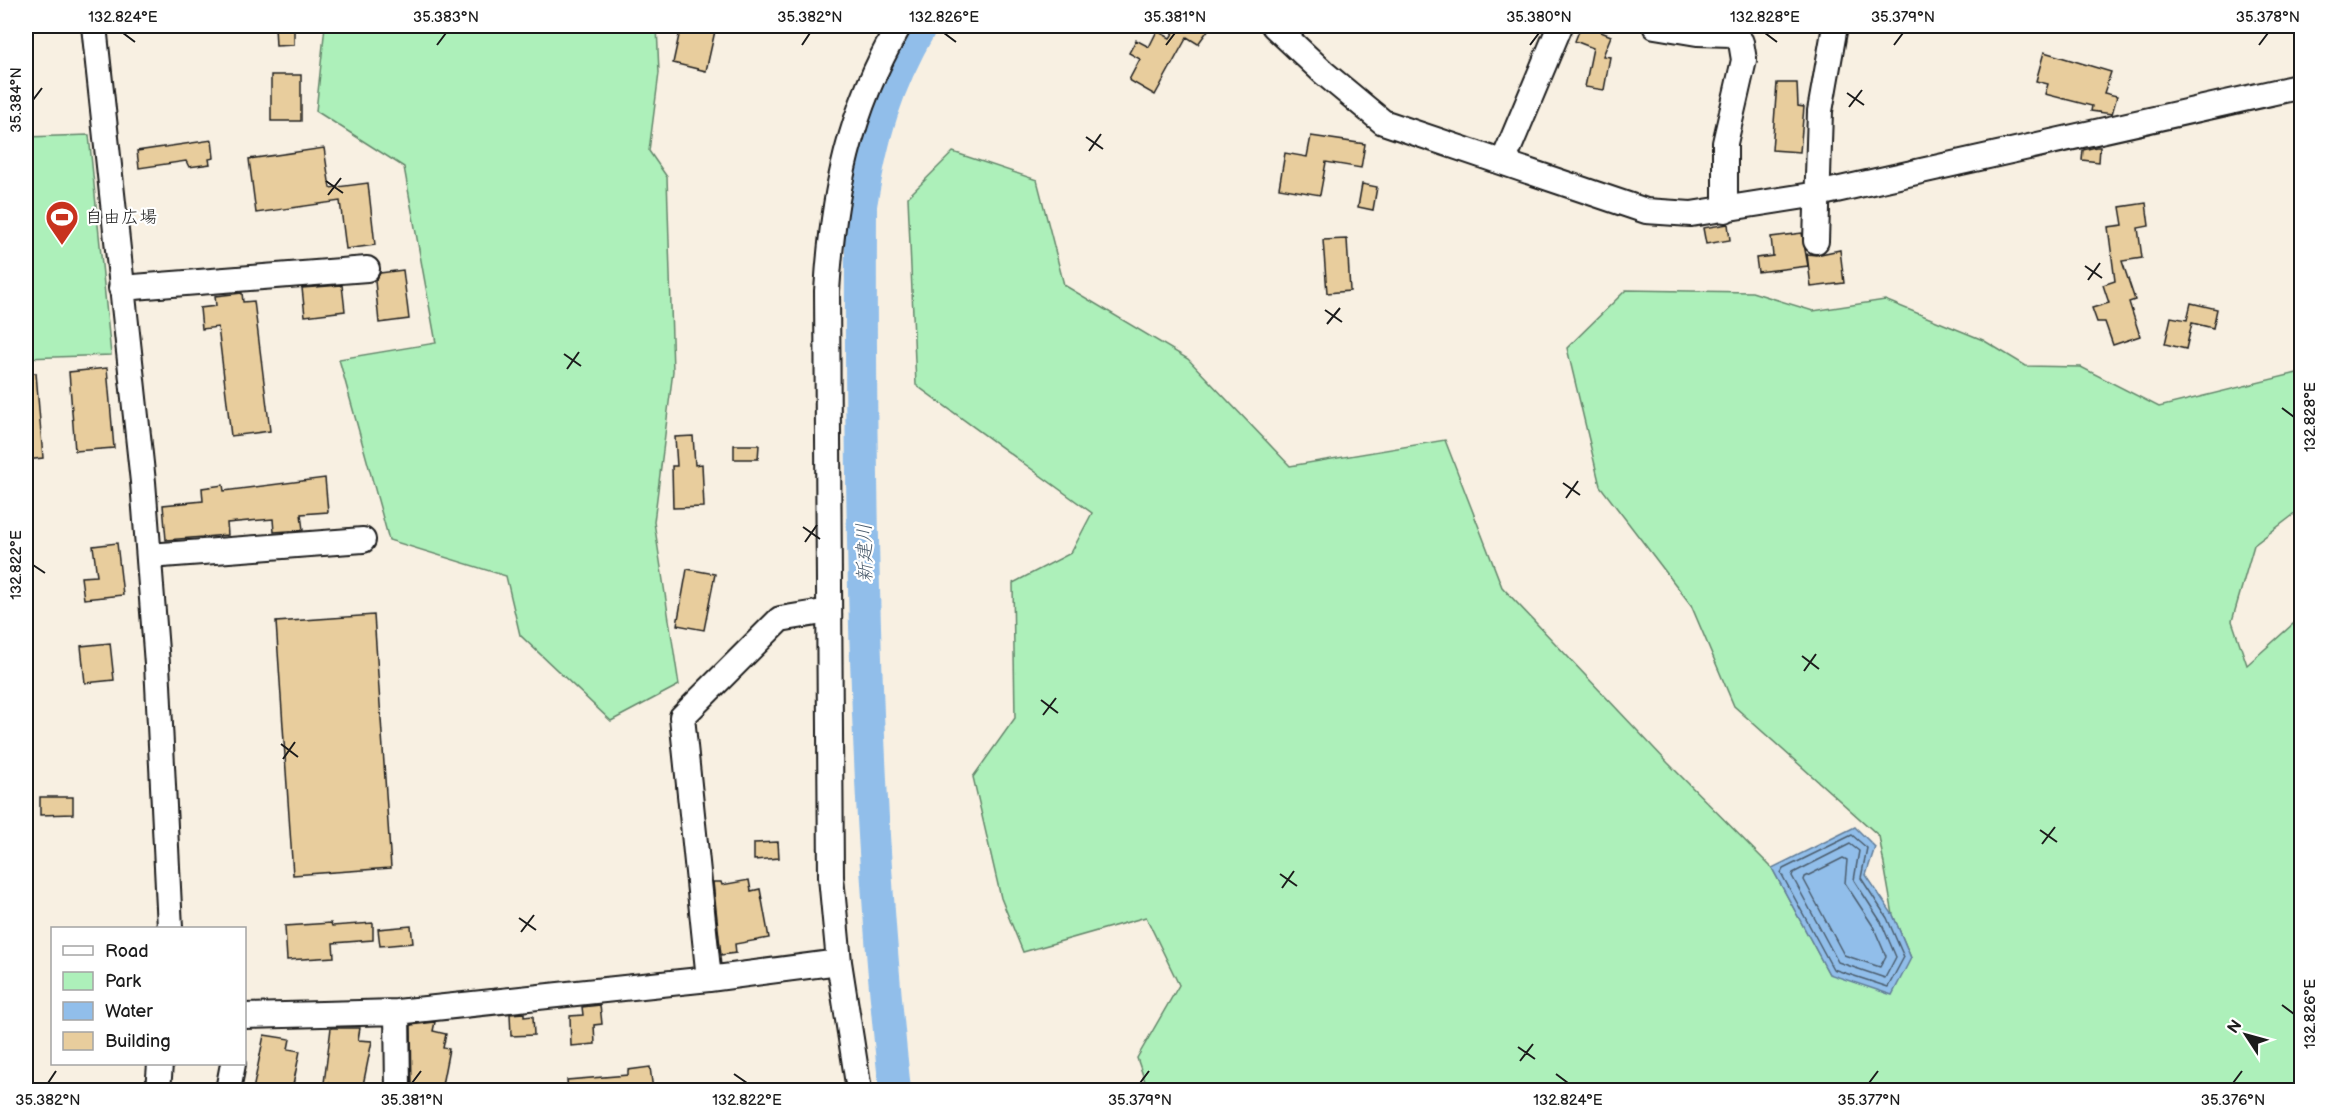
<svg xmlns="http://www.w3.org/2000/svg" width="2327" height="1116" font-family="'Balsamiq Sans','Klee One',sans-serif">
  <rect width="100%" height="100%" fill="#f8f0e2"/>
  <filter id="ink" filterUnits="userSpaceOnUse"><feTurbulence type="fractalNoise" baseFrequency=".0167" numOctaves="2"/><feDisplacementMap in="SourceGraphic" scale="12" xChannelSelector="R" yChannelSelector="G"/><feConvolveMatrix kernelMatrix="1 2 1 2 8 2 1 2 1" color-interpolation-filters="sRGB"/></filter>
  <g filter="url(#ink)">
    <!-- green -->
    <path fill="#adf0ba" stroke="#64866b" stroke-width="1.5" d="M325,26H657L659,73L649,151L667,177L673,371L654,522L679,685L611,721L520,635L506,576L389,540L339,359L436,343L404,167L316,111Z
      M89,135L111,355L26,358V137Z
      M953,152L1037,180L1064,285L1188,359L1290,466L1445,440L1502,587L1668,763L1772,868L1829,974L1911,958L1893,915L1879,836L1734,706L1691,605L1600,486L1567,348L1626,290L1752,292L1813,311L1885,300L1983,340L2026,366L2081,367L2159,407L2301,372V509L2254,545L2232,621L2247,665L2301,617V1090H1148L1137,1058L1179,985L1146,917L1023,952L1001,898L973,777L1015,718L1013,583L1071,553L1092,513L916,385L908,197Z"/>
    <!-- water -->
    <path fill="#91beea" stroke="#627d98" stroke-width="1.5" d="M1855,827L1875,847L1866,875L1893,915L1911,958L1892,995L1829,974L1772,868Z"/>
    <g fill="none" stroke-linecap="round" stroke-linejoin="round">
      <!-- shore -->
      <path stroke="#4b5d6e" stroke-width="1.5" d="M1852,835L1867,848L1861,878L1887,918L1904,957L1888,987L1833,969L1781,873L1783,869Z
        M1850,844L1859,851L1854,880L1881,922L1896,957L1885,978L1838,962L1792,876L1793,873Z
        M1843,858L1847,860L1845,883L1873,926L1886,956L1880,967L1844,955L1804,880L1805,877Z"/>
      <!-- river -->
      <path stroke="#91beea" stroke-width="32" d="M895,1090C863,796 860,501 861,205C873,134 885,89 921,26"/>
    </g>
    <!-- building -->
    <path fill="#e8cd9d" stroke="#1c1c1c" stroke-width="1.5" d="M275,26H294V45L276,46Z
      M681,26H708V29L715,31L706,71L673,63Z
      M1171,26H1211L1198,44L1187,37L1155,95L1129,80L1140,59L1129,53L1136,40L1149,47L1157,31L1170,38L1176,29Z
      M1581,26H1604L1601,32L1611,36L1603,56L1610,57L1604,90L1585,87L1593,48L1575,41Z
      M2044,52L2111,72L2104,93L2117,96L2112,114L2091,111L2092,106L2045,94L2048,84L2036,81Z
      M271,75H301V121H271Z
      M1777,83H1797L1798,106L1804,107L1800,152L1772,150Z
      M1311,136L1365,144L1361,168L1326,162L1320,195L1279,188L1285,153L1307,157Z
      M212,140L214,158L209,159L210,164L189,167L186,161L139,168L137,151Z
      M2096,147H2100L2099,162L2082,160L2083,150Z
      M324,148L330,188L368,183L375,245L346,249L340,201L256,213L249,159Z
      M1362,184L1377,187L1373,210L1358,207Z
      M2146,203L2149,226L2138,228L2142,258L2122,261L2135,300L2129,302L2140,336L2113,345L2105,322H2097L2092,308L2109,303L2103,285L2115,281L2108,227L2123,225L2120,207Z
      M1728,224L1730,240L1706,244L1703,228Z
      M1802,233L1808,266L1758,272L1756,258L1773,256L1771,237Z
      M1347,239L1350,291L1327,293L1323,240Z
      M1840,250L1844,283L1811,287L1807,254L1816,255Z
      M403,270L409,319L379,323L375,281L380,273Z
      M342,285L345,311L305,316L302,288Z
      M242,293L243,302L254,301L270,431L231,436L218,327L202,329L200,308L216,306L215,296Z
      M2191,303L2217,309L2213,328L2192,323L2186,349L2165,344L2171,317L2187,320Z
      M107,368L114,448L75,451L69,372Z
      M26,373H36L43,458L26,460Z
      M693,436L695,465L702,464L704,507L673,508L672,466H677L675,437Z
      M734,445H759L758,459H734Z
      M325,478L328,512L301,514L303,530L274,532L273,519L227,523L228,535L166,540L163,505L203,501L202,488L223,485L224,491Z
      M117,543L123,595L84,599L81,577L97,576L93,546Z
      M687,569L715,574L704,630L677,625Z
      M374,615L391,868L293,875L276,622Z
      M110,643L114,680L85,683L81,646Z
      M40,797H73V814L40,815Z
      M778,842L779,858L754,860V843Z
      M749,880L751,891L760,889L769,938L735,944L736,953L721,955L713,882H721L722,885Z
      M331,923L332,926L373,923V940L333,943L334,957L287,960L285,926Z
      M411,926L413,943L380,946L378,929Z
      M600,1005L602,1024L594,1025L595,1044L571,1046L570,1016L583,1015L582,1007Z
      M524,1013V1017L533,1016L534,1035L511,1036L510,1014Z
      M435,1022L433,1031L446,1034L443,1048L449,1049L441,1090H412L411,1025Z
      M331,1028H360L358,1040L372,1041L362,1090H328L329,1083H324Z
      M264,1035L290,1039L288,1049L300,1051L292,1090H253Z
      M650,1067L653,1090H568L567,1080L628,1075V1070Z"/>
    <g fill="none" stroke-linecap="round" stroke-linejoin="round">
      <defs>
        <path id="minor" d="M94,26L143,482L157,664L170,928
          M1274,26L1324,73L1383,122L1646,211L1691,214L1818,194L2302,86
          M1655,26L1697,33L1732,34L1741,42L1744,60L1725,143V210
          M1503,162L1560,26
          M1816,241L1820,111L1835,26
          M121,288L367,269
          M149,556L363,540
          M709,979L682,717L780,619L829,611
          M397,1012L398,1090
          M244,1016L397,1012L709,979L839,962
          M158,1090L160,1064
          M228,1090L233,1064
          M859,1090L839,962L831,877L827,291C833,194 849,111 899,26"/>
      </defs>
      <!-- minor casing -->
      <use href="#minor" stroke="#1c1c1c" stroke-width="28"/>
      <!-- minor -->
      <use href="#minor" stroke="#fff" stroke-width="24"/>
    </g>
  </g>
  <!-- ticks -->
  <path fill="none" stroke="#1c1c1c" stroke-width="2" d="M123,33L135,42M944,33L956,42M1765,33L1777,42M437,45L446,33M802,45L810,33M1166,45L1175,33M1530,45L1539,33M1894,45L1903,33M2259,45L2268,33M1847,93L1864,105M33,100L42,88M1849,107L1862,90M1086,137L1103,149M1089,151L1101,134M326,181L343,193M328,195L341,178M2085,266L2102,278M2088,280L2100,263M1325,310L1342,322M1327,324L1340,308M564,354L581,366M567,369L579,352M2282,408L2294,417M1563,483L1580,495M1566,498L1578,481M803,527L820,539M805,542L817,525M33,565L45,573M1802,656L1819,669M1804,671L1816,654M1041,700L1058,713M1043,715L1056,698M281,744L298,757M283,759L295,742M2040,830L2057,842M2042,844L2055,827M1280,874L1297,886M1282,888L1294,871M519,918L536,930M521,932L534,915M2282,1005L2294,1014M1518,1047L1535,1059M1520,1061L1533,1044M734,1074L747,1083M1556,1074L1568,1083M48,1083L56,1071M412,1083L421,1071M1140,1083L1149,1071M1869,1083L1878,1071M2233,1083L2242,1071"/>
  <!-- icons -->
  <defs>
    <symbol id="stadium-pin" viewBox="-11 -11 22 30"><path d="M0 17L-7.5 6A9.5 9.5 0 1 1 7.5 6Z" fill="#c8321e" stroke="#fff"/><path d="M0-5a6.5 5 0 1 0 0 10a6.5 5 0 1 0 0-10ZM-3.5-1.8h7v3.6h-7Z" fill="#fff"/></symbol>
  </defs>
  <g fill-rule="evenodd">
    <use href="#stadium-pin" x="43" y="198" width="38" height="52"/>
  </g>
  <g text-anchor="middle" stroke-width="4.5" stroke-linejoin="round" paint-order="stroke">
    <!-- poi labels -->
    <g font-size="18" fill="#1c1c1c" stroke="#fff" text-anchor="start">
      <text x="85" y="223">自由広場</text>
    </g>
    <!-- water labels -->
    <g font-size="20" font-style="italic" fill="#4b5d6e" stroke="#fff">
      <text transform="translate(864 553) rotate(-91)" y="7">新建川</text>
    </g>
  </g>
  <!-- margin -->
  <rect width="2327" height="1116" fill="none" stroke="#fff" stroke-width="66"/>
  <!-- legend -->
  <rect x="51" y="927" width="195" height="138" fill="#ffffff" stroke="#a4a4a4" stroke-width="1.5"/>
  <rect x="63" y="946" width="30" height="9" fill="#ffffff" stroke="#a4a4a4" stroke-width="1.5"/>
  <text x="105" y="957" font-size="18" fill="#1c1c1c">Road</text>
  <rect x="63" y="972" width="30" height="18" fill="#adf0ba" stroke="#a4a4a4" stroke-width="1.5"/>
  <text x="105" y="987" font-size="18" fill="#1c1c1c">Park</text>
  <rect x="63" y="1002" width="30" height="18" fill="#91beea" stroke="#a4a4a4" stroke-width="1.5"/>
  <text x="105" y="1017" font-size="18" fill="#1c1c1c">Water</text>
  <rect x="63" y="1032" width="30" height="18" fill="#e8cd9d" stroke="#a4a4a4" stroke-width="1.5"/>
  <text x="105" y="1047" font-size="18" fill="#1c1c1c">Building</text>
  <!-- north arrow -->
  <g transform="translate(2246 1035) rotate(306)" stroke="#ffffff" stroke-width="4.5" paint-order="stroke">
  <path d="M0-4.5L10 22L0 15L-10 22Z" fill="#1c1c1c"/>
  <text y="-9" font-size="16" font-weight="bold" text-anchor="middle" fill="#1c1c1c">N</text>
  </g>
  <rect x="33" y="33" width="2261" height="1050" fill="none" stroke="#1c1c1c" stroke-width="2"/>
  <g font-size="15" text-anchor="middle" fill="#1c1c1c">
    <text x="123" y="22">132.824°E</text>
    <text x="446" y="22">35.383°N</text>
    <text x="810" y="22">35.382°N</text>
    <text x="944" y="22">132.826°E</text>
    <text x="1175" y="22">35.381°N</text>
    <text x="1539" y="22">35.380°N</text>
    <text x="1765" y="22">132.828°E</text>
    <text x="1903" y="22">35.379°N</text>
    <text x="2268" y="22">35.378°N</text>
    <text transform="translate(16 100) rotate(-90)" y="5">35.384°N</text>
    <text transform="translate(2310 417) rotate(-90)" y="5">132.828°E</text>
    <text transform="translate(16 565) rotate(-90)" y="5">132.822°E</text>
    <text transform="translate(2310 1014) rotate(-90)" y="5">132.826°E</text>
    <text x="48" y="1105">35.382°N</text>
    <text x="412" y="1105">35.381°N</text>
    <text x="747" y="1105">132.822°E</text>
    <text x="1140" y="1105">35.379°N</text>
    <text x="1568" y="1105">132.824°E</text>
    <text x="1869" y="1105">35.377°N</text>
    <text x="2233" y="1105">35.376°N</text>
  </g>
</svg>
